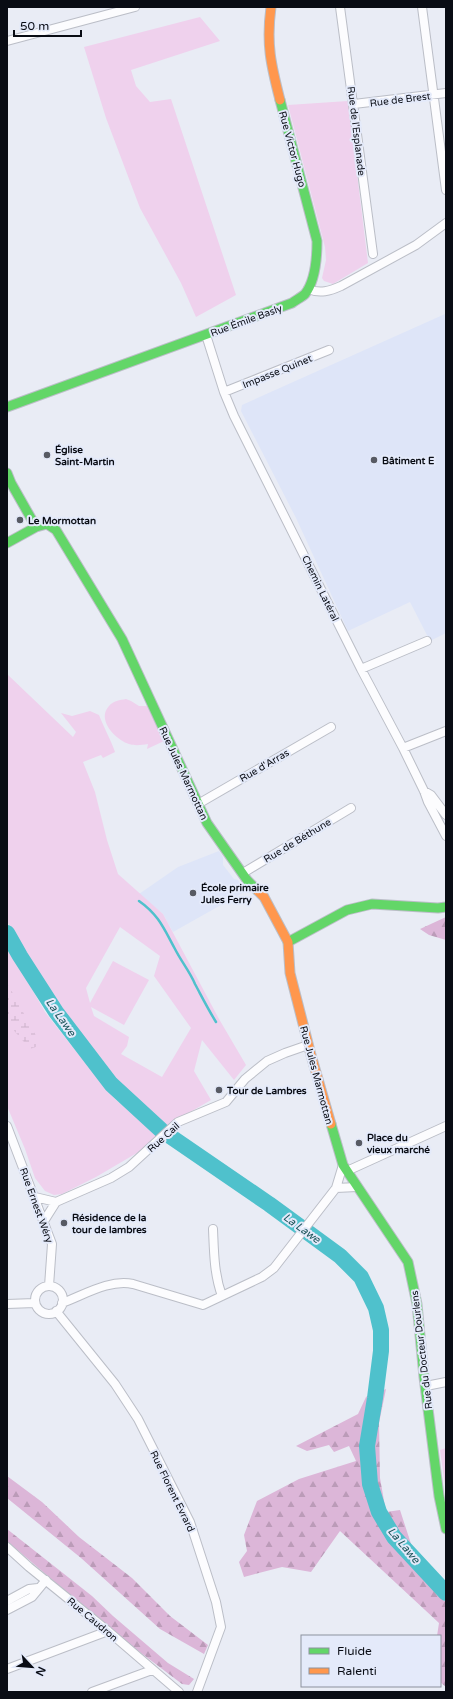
<svg xmlns="http://www.w3.org/2000/svg" width="453" height="1699" font-family="'Varela Round',sans-serif">
  <defs>
    <pattern id="forest-firs" width="22" height="20" patternUnits="userSpaceOnUse"><rect width="22" height="20" fill="#dcb6d8"/><path d="M5 1l3.5 6h-7zM16 11l3.5 6h-7z" fill="#bb9bb8"/></pattern>
    <pattern id="wetland-marsh" width="20" height="14" patternUnits="userSpaceOnUse"><rect width="20" height="14" fill="#efd1ed"/><path d="M1 5h8M5 5V1M11 12h8M15 12V8" fill="none" stroke="#ccb2ca"/></pattern>
  </defs>
  <rect width="100%" height="100%" fill="#e9ecf5"/>
  <!-- built -->
  <path fill="#dee5f8" d="M445,314L446,633L430,641L410,602L348,631L296,518L241,411L242,405Z
    M219,851L223,857V865L234,879L238,880L246,891L173,932L163,914L139,894L178,867Z"/>
  <!-- green -->
  <path fill="#efd1ed" fill-rule="evenodd" d="M200,17L220,41L131,70L136,86L150,102L171,99L236,295L196,317L181,283L140,208L106,118L84,47Z
    M348,101L368,263L333,284L324,281L322,278L326,260L325,247L288,105Z
    M7,674L73,737L76,732L61,713L72,716L90,711L99,715C104,728 111,740 115,752L103,758L101,755L83,762L95,792L107,840L118,874L163,914L219,1019L246,1065L234,1080L202,1040L194,1071L211,1100L166,1126L107,1074L56,1001L25,953L7,921ZM120,927L160,956L154,976L191,1028L162,1077L121,1054L127,1046L129,1037L94,1016L91,1007L124,1025L149,980L113,961L90,1003L86,988Z
    M126,699L131,701L139,706H147L164,741L147,749L148,744C142,745 135,746 129,744C116,740 96,720 109,706C113,701 120,700 126,699Z
    M7,945L45,1012L71,1045L115,1099L158,1135L142,1150L96,1177L62,1194L54,1195L45,1191L35,1178L25,1149L7,1106Z
    M446,1448V1493L440,1450Z"/>
  <!-- forest -->
  <path fill="url(#forest-firs)" d="M446,917V940L429,935L420,929Z
    M386,1389L379,1423L380,1478L386,1512L400,1510L413,1550L443,1600L446,1602V1687L440,1682V1636H437L439,1623L340,1531L311,1572L282,1567L244,1577L239,1562L247,1551L244,1535L257,1501L299,1479L356,1461L349,1446L334,1452L329,1445L307,1451L296,1446L358,1414L366,1397Z
    M7,1476L42,1502L79,1537L132,1578L170,1616L208,1645L204,1654L160,1629L81,1558L7,1498Z
    M7,1529L92,1596L113,1616L168,1663L194,1679L189,1685L182,1684L112,1631L7,1541Z"/>
  <!-- wetland -->
  <path fill="url(#wetland-marsh)" d="M7,984L10,988L41,1045L30,1049L10,1026L7,1025Z"/>
  <g fill="none" stroke-linecap="round" stroke-linejoin="round">
    <!-- stream -->
    <path stroke="#4fc1cc" stroke-width="2.5" d="M139,901C159,915 164,929 175,949C181,961 190,972 195,984C202,997 208,1009 216,1022"/>
    <!-- river -->
    <path stroke="#4fc1cc" stroke-width="16" d="M7,933L20,956L56,1012L111,1084L161,1130L269,1204L340,1256L361,1277L376,1308L381,1330V1351L375,1398L367,1446L370,1484L379,1512L394,1537L446,1593"/>
    <defs>
      <path id="street" d="M340,7L373,254
        M422,7L446,190
        M7,41L135,7
        M354,104L446,93
        M308,289C320,294 330,291 341,286L416,245L446,223
        M206,335L224,392L234,416L361,669L403,748L424,791L428,802L446,836
        M224,392L329,350
        M361,669L427,641
        M403,748L446,731
        M424,791L431,795L446,815
        M198,804L331,727
        M243,873L351,808
        M7,1126L52,1244L49,1286
        M347,1171L446,1126
        M336,1188L357,1187
        M35,1197L56,1202L111,1178L129,1167L178,1122L226,1102L245,1079L267,1061L285,1053L308,1045
        M44,1221L56,1202
        M213,1229C214,1252 214,1274 222,1296
        M35 1300a14 14 0 1 1 28 0a14 14 0 1 1-28 0Z
        M62,1303C84,1295 109,1279 133,1284L203,1305L262,1277L274,1268L336,1188L343,1165
        M7,1304L35,1303
        M56,1311L115,1384L138,1419L190,1522L216,1602L221,1627L197,1692
        M426,1386L446,1382
        M7,1547L29,1567L108,1631L179,1692
        M7,1601L29,1589L38,1588
        M7,1610L32,1597L46,1580
        M7,1669L108,1631
        M92,1692L152,1670"/>
      <path id="fast" d="M7,407L292,303C296,300 302,297 305,294C316,280 317,257 317,241L280,100
        M7,473L11,483L36,527
        M7,543L36,527L47,524L56,530L122,639L207,823L247,880L257,890
        M288,942L347,910L372,904L438,908L446,907
        M331,1124L343,1165L408,1262L417,1304L424,1377L439,1496L446,1529"/>
      <path id="slow" d="M271,7C266,44 271,65 280,100
        M257,890L264,897L288,942L290,973L311,1055L331,1124"/>
    </defs>
    <!-- street casing -->
    <use href="#street" stroke="#bbbec7" stroke-width="10"/>
    <!-- fast casing -->
    <use href="#fast" stroke="#bbbec7" stroke-width="11"/>
    <!-- slow casing -->
    <use href="#slow" stroke="#bbbec7" stroke-width="11"/>
    <!-- street -->
    <use href="#street" stroke="#fcfcfe" stroke-width="8"/>
    <!-- fast -->
    <use href="#fast" stroke="#63d668" stroke-width="9"/>
    <!-- slow -->
    <use href="#slow" stroke="#ff974d" stroke-width="9"/>
  </g>
  <!-- markers -->
  <g fill="#575a63" stroke="#e4eafa" stroke-width="1.5">
    <circle cx="47" cy="455" r="4"/>
    <circle cx="374" cy="460" r="4"/>
    <circle cx="20" cy="520" r="4"/>
    <circle cx="193" cy="893" r="4"/>
    <circle cx="219" cy="1090" r="4"/>
    <circle cx="359" cy="1143" r="4"/>
    <circle cx="64" cy="1223" r="4"/>
  </g>
  <g text-anchor="middle" stroke-width="4" stroke-linejoin="round" paint-order="stroke">
    <!-- street labels -->
    <g font-size="10" fill="#090c14" stroke="#e4eafa">
      <text transform="translate(400 99) rotate(-7)" y="4">Rue de Brest</text>
      <text transform="translate(357 131) rotate(83)" y="4">Rue de l'Esplanade</text>
      <text transform="translate(293 149) rotate(75)" y="4">Rue Victor Hugo</text>
      <text transform="translate(246 320) rotate(-20)" y="4">Rue Émile Basly</text>
      <text transform="translate(277 371) rotate(-22)" y="4">Impasse Quinet</text>
      <text transform="translate(321 588) rotate(64)" y="4">Chemin Latéral</text>
      <text transform="translate(264 765) rotate(-30)" y="4">Rue d'Arras</text>
      <text transform="translate(184 773) rotate(65)" y="4">Rue Jules Marmottan</text>
      <text transform="translate(297 840) rotate(-31)" y="4">Rue de Béthune</text>
      <text transform="translate(317 1075) rotate(75)" y="4">Rue Jules Marmottan</text>
      <text transform="translate(163 1137) rotate(-42)" y="4">Rue Cail</text>
      <text transform="translate(37 1205) rotate(70)" y="4">Rue Ernest Wéry</text>
      <text transform="translate(421 1350) rotate(-97)" y="4">Rue du Docteur Dourlens</text>
      <text transform="translate(173 1491) rotate(64)" y="4">Rue Florent Evrard</text>
      <text transform="translate(93 1619) rotate(40)" y="4">Rue Caudron</text>
    </g>
    <!-- poi labels -->
    <g font-size="10" font-weight="bold" fill="#090c14" stroke="#e4eafa" text-anchor="start">
      <text x="55" y="453">Église<tspan x="55" dy="12">Saint-Martin</tspan></text>
      <text x="382" y="464">Bâtiment E</text>
      <text x="28" y="524">Le Mormottan</text>
      <text x="201" y="891">École primaire<tspan x="201" dy="12">Jules Ferry</tspan></text>
      <text x="227" y="1094">Tour de Lambres</text>
      <text x="367" y="1141">Place du<tspan x="367" dy="12">vieux marché</tspan></text>
      <text x="72" y="1221">Résidence de la<tspan x="72" dy="12">tour de lambres</tspan></text>
    </g>
    <!-- water labels -->
    <g font-size="11" font-style="italic" fill="#1b5459" stroke="#e4eafa">
      <text transform="translate(61 1017) rotate(55)" y="4">La Lawe</text>
      <text transform="translate(302 1228) rotate(36)" y="4">La Lawe</text>
      <text transform="translate(404 1545) rotate(50)" y="4">La Lawe</text>
    </g>
  </g>
  <!-- border -->
  <rect width="453" height="1699" fill="none" stroke="#090c14" stroke-width="16"/>
  <!-- legend -->
  <rect x="301" y="1635" width="140" height="52" fill="#e4eafa" stroke="#8c919e"/>
  <rect x="309" y="1648" width="20" height="6" fill="#63d668" stroke="#8c919e"/>
  <text x="337" y="1655" font-size="12" fill="#090c14">Fluide</text>
  <rect x="309" y="1668" width="20" height="6" fill="#ff974d" stroke="#8c919e"/>
  <text x="337" y="1675" font-size="12" fill="#090c14">Ralenti</text>
  <!-- north arrow -->
  <g transform="translate(32 1667) rotate(116)" stroke="#e4eafa" stroke-width="3" paint-order="stroke">
  <path d="M0-3L7 15L0 10L-7 15Z" fill="#090c14"/>
  <text y="-6" font-size="11" font-weight="bold" text-anchor="middle" fill="#090c14">N</text>
  </g>
  <!-- scale -->
  <path d="M14 30v6h67v-6" fill="none" stroke="#090c14" stroke-width="2"/>
  <text x="20" y="30" font-size="12" fill="#090c14" stroke="#e4eafa" stroke-width="3" paint-order="stroke">50 m</text>
</svg>
